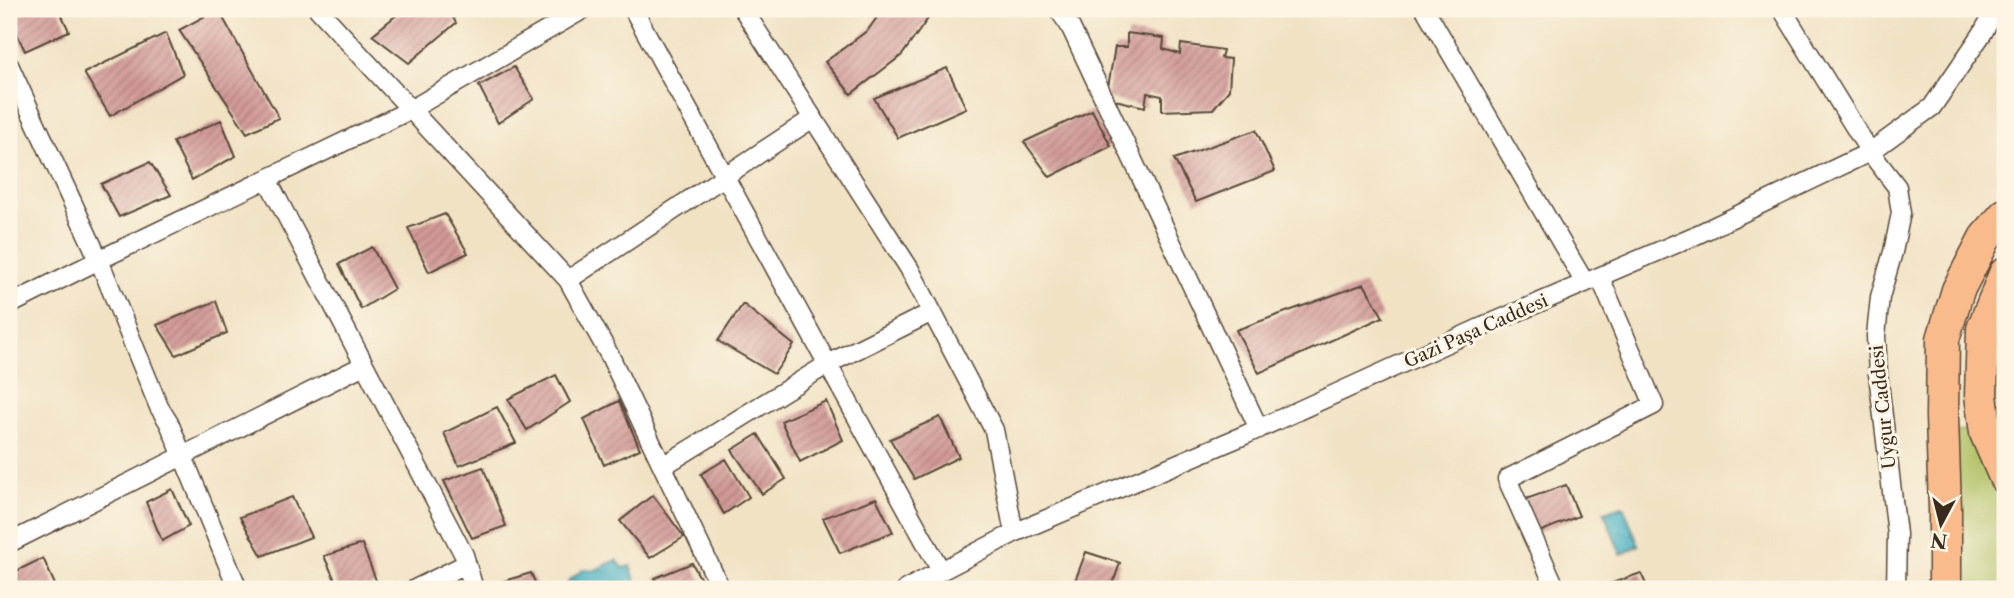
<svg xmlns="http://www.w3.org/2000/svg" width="2014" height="598" font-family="'Libre Caslon Text',serif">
  <defs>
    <pattern id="water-ripples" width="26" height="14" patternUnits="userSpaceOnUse" patternTransform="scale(1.75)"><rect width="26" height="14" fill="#46b0c5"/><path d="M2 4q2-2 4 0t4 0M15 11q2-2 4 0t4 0" fill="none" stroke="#3c8f9f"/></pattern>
    <pattern id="building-hatch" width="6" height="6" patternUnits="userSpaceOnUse" patternTransform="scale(1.75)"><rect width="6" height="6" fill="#d29a98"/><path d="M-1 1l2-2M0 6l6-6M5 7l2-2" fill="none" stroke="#ac7e7b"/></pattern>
  </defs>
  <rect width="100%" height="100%" fill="#fcf5e5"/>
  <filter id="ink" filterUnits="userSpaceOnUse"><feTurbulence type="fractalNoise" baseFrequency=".0143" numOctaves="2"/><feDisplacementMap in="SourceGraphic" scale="14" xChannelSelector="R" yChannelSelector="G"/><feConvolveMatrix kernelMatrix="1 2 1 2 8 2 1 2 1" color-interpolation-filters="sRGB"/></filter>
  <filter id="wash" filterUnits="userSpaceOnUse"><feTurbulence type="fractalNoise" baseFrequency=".00686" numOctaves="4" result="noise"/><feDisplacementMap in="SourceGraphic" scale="28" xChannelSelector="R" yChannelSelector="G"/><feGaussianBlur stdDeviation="1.57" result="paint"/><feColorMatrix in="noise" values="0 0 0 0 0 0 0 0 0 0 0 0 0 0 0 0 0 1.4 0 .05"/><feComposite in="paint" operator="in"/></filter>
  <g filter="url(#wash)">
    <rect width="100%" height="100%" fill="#f1e2c4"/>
    <!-- grass -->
    <path fill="#b0c063" stroke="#767540" stroke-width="2" d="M2005,321V430L1998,406L1997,346Z
      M1969,430L2005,507V589H1957L1956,432Z"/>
    <!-- water -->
    <path fill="url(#water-ripples)" stroke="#406d72" stroke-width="2" d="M1623,506L1639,545L1621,555L1604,512Z
      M617,560L623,568L630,566L638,587L633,589H570L568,581L584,569L593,571Z"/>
    <g id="blocks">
      <!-- building -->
      <path fill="url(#building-hatch)" d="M9,9H59L69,31L25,51L9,17Z
        M218,9L279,118L247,133L179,30Z
        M404,9H448L456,23L409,63L372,35Z
        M883,9H916L929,17L902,55L851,94L825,62L868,30Z
        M166,33L183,74L110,116L84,73Z
        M1127,33L1164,38L1163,49L1180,54L1181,44L1223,50L1221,58L1231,59L1229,90L1213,109L1162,111V96L1147,93L1145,107L1106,98L1115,47H1127Z
        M514,67L534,99L498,123L479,86Z
        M947,68L966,108L898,138L874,98Z
        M1092,110L1111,146L1050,177L1024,142Z
        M221,120L236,156L192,180L173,142Z
        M1256,130L1275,171L1196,202L1174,159Z
        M150,162L171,195L119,217L101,184Z
        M445,214L468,253L429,272L408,228Z
        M372,247L394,289L361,309L339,264Z
        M1364,284L1383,317L1259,373L1236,330Z
        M216,301L227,333L176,355L157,325Z
        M743,304L794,345L774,374L718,341Z
        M556,375L570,402L527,430L508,399Z
        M619,401L640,449L604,465L584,419Z
        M826,401L843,440L800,462L781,421Z
        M497,407L516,443L459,466L444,433Z
        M940,417L959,457L914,479L890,439Z
        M758,434L786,479L762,494L732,450Z
        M726,459L749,497L724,514L701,474Z
        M483,467L506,526L472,538L444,481Z
        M1566,485L1579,516L1537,533L1523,500Z
        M172,489L189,526L162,541L146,502Z
        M653,495L684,537L650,558L620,521Z
        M292,497L311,537L262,556L240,517Z
        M876,498L893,532L840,553L823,518Z
        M362,544L377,583L365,589H339L324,556Z
        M1086,552L1120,563L1111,589H1072Z
        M43,558L57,589H17L10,574Z
        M692,563L706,589H661L655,578Z
        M531,573L538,589H499L497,583Z
        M1641,573L1648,589H1595Z"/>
    </g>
  </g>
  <g filter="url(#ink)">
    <use href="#blocks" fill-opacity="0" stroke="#564637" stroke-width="2"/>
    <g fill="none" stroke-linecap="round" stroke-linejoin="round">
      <defs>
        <path id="minor" d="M318,9L568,280L610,356L721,589
          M633,9L941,571
          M743,9L909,268L994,430L1014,533
          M1058,9L1070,26L1259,429
          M1425,9L1585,283
          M1782,9L1870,152L1897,187L1901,213L1893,252L1880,297L1876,336L1878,374L1897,534L1896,589
          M9,65L99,260L159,407L169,423L238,589
          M267,179L464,555L474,589
          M568,280L813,118
          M9,305L99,260L410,110L584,9
          M663,466L828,364L932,312
          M9,543L364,365
          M415,589L466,564
          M906,589L1014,533L1247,434L1480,328L1694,236L1870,152L1932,107L1982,34L1996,9
          M1556,589L1507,479L1654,405L1600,277"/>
        <path id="motorway" d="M2005,274L1983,329L1981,395L1986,433L2005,477
          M1945,589V510L1942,416L1943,339L1958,290L1985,238L2005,215"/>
      </defs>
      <!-- minor casing -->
      <use href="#minor" stroke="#564637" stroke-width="21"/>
      <!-- motorway casing -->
      <use href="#motorway" stroke="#564637" stroke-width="35"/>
      <!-- minor -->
      <use href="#minor" stroke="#fff" stroke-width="18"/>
      <!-- motorway -->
      <use href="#motorway" stroke="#fabb8c" stroke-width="32"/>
    </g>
  </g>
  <g text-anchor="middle" stroke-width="6" stroke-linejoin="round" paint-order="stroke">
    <!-- street labels -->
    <g font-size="18" fill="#3b2a1e" stroke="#fcf5e5">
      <text transform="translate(1476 331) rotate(-24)" y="6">Gazi Paşa Caddesi</text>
      <text transform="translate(1883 407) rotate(-96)" y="6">Uygur Caddesi</text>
    </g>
  </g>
  <!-- margin -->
  <rect width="2014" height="598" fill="none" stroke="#fcf5e5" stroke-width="35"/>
  <!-- north arrow -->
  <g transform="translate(1941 524) rotate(187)" stroke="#fcf5e5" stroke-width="5" paint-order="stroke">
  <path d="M0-5L12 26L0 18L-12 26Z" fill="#3b2a1e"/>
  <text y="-10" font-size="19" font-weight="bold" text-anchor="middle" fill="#3b2a1e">N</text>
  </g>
</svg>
